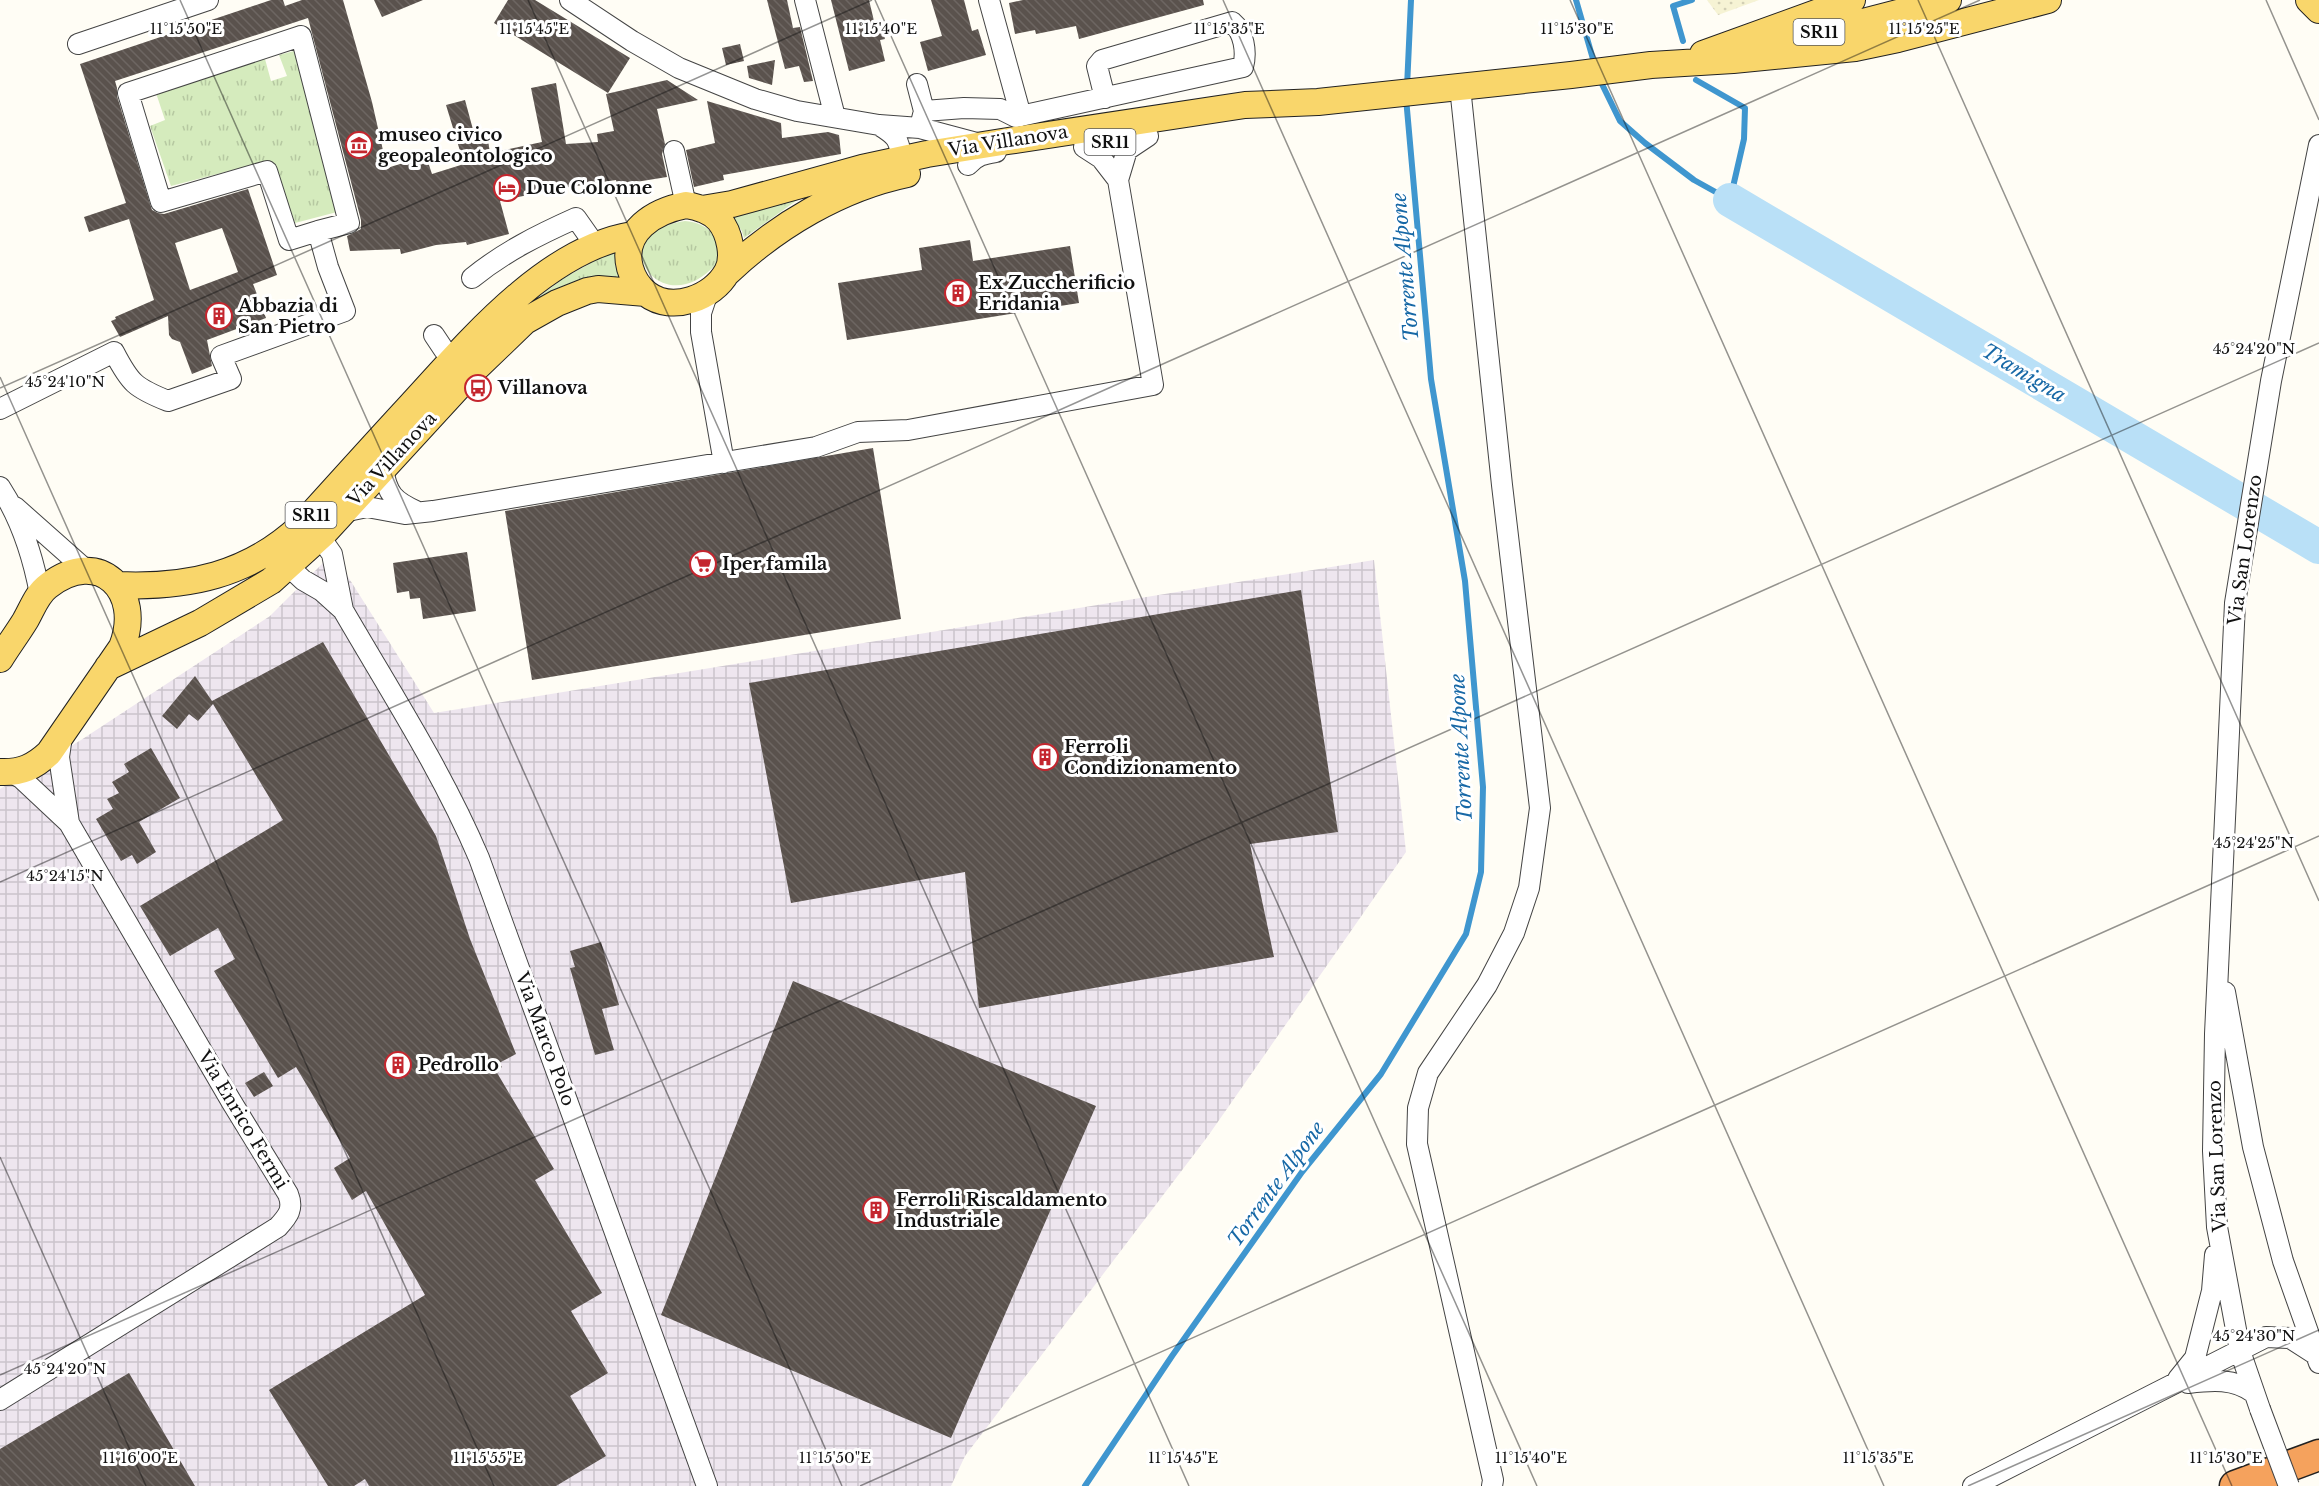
<svg xmlns="http://www.w3.org/2000/svg" width="2319" height="1486" font-family="'Libre Baskerville',serif">
  <defs>
    <pattern id="industrial-grid" width="8" height="8" patternUnits="userSpaceOnUse" patternTransform="scale(1.5)"><rect width="8" height="8" fill="#eee6ef"/><path d="M0 4h8M4 0v8" fill="none" stroke="#cbc4cc"/></pattern>
    <pattern id="farmland-dots" width="8" height="8" patternUnits="userSpaceOnUse" patternTransform="scale(1.5)"><rect width="8" height="8" fill="#f6f3d4"/><path d="M2 2h.1M6 6h.1" fill="none" stroke="#d2cfb5" stroke-width="1.8" stroke-linecap="round"/></pattern>
    <pattern id="grass-tufts" width="24" height="20" patternUnits="userSpaceOnUse" patternTransform="scale(1.5)"><rect width="24" height="20" fill="#d5ebbd"/><path d="M3 7l-1-3M5 7V3M7 7l1-3M15 17l-1-3M17 17v-4M19 17l1-3" fill="none" stroke="#b6c8a1"/></pattern>
    <pattern id="building-back-hatch" width="6" height="6" patternUnits="userSpaceOnUse" patternTransform="scale(1.5)"><rect width="6" height="6" fill="#5a524d"/><path d="M-1 5l2 2M0 0l6 6M5-1l2 2" fill="none" stroke="#6d6662"/></pattern>
  </defs>
  <rect width="100%" height="100%" fill="#fffdf5"/>
  <!-- industrial -->
  <path fill="url(#industrial-grid)" d="M333,553L434,713L1374,560L1406,852L1208,1136L965,1456L951,1486H0V789L81,740L270,616Z"/>
  <!-- farmland -->
  <path fill="url(#farmland-dots)" d="M1707,0H1759L1718,15Z"/>
  <!-- grass -->
  <path fill="url(#grass-tufts)" d="M294,51L337,212L295,223L274,164L264,162L171,186L150,126L165,120L156,93L265,59L271,81L287,76L279,55Z
    M800,198L744,238L742,231L732,218Z
    M685,221C712,224 720,238 717,263C662,327 598,234 685,221Z
    M616,249L615,264L619,278L591,277L528,305L564,278Z"/>
  <g fill="none" stroke-linecap="round" stroke-linejoin="round">
    <!-- stream -->
    <path stroke="#3f96cf" stroke-width="6" d="M1576,0L1595,66
      M1683,41L1673,6L1692,0
      M1599,78L1620,121L1645,143L1694,180L1730,200L1744,139L1745,108L1696,80
      M1407,87L1411,0
      M1085,1486L1172,1356L1302,1172L1381,1074L1466,934L1481,872L1483,787L1465,581L1431,379L1406,98"/>
    <!-- river -->
    <path stroke="#b9e0f7" stroke-width="34" d="M1730,200L2319,547"/>
  </g>
  <!-- building -->
  <path fill="url(#building-back-hatch)" fill-rule="evenodd" d="M271,0H283L285,6L302,0H343L372,102L387,168L426,156L432,174L464,164L446,105L465,100L475,137L487,134L490,153L542,142L531,88L556,83L566,144L598,142L597,134L614,131L606,94L667,80L698,100L657,109L665,144L662,154L667,177L617,185L616,180L556,189L500,201L509,234L467,245L466,242L436,245L401,254L400,249L350,251L347,236L361,229V220L308,18L115,81L117,88V96L152,210L158,213L164,214L248,189L277,275L253,284L266,318L207,340L212,366L192,374L180,342L172,339L169,335L168,316L120,337L111,321L116,319L115,317L154,300L129,219L89,232L84,217L126,203L80,64ZM222,228L238,272L190,290L175,243Z
    M374,0H423L382,17Z
    M508,0H535L630,58L608,93L494,23Z
    M767,0H787L793,28L800,27L813,81L804,82L799,66L785,69Z
    M831,0H869L874,21L880,20L885,39L880,40L885,61L849,71Z
    M931,0H964L972,31L978,29L986,55L928,71L920,42L942,36Z
    M1023,0H1203L1204,5L1079,39L1076,26L1036,34L1035,30L1015,34L1009,3Z
    M740,44L744,61L726,65L722,48Z
    M775,60L772,85L749,78L747,66Z
    M707,101L781,123L782,138L828,132L839,135L841,154L723,175L724,180L694,187L686,150L715,143Z
    M970,240L973,261L1070,246L1079,303L847,340L838,283L922,270L919,248Z
    M873,448L901,619L532,680L505,511Z
    M467,552L476,611L423,619L420,598L410,599L409,591L397,593L393,563Z
    M1301,590L1338,832L1250,844L1274,957L979,1008L965,872L791,903L749,683Z
    M323,642L436,836L470,939L516,1054L499,1063L502,1067L496,1071L554,1169L535,1180L602,1293L571,1311L608,1373L570,1396L606,1456L556,1486H369L365,1479L354,1486H328L269,1390L425,1295L366,1191L352,1200L334,1168L350,1158L296,1067L278,1078L214,971L235,959L218,928L170,956L140,906L283,820L213,704L198,721L189,714L177,729L162,716L195,676L212,701Z
    M151,748L180,798L139,822L156,852L137,864L132,855L121,861L96,819L113,809L107,799L119,793L112,782L129,772L124,764Z
    M601,942L619,1005L602,1009L614,1050L595,1055L570,968L575,967L570,951Z
    M793,981L1096,1106L951,1438L661,1315Z
    M264,1072L273,1086L254,1097L245,1083Z
    M129,1373L195,1486H0V1449Z"/>
  <g fill="none" stroke-linecap="round" stroke-linejoin="round">
    <defs>
      <path id="minor" d="M570,0L632,41L679,68L755,99L797,111L879,125L920,128L980,144
        M805,0L835,117
        M989,0L1021,116
        M78,44L208,0
        M917,84L924,111L921,123
        M1460,87L1502,485L1540,808L1529,888L1514,933L1487,985L1428,1073L1418,1108L1417,1144L1493,1480L1492,1486
        M924,111L964,108L1000,109L1016,117L1243,67C1247,52 1244,32 1232,22L1102,60L1097,66L1105,98
        M879,125C897,136 899,139 902,160
        M1084,147L1101,158L1118,180
        M674,151L686,205
        M968,165C977,155 984,154 996,152
        M472,278C504,252 538,235 576,218L595,245
        M708,292L701,313V332L724,463
        M434,335L444,350L454,358
        M0,409L114,352C130,383 135,388 168,401L231,379L221,356L345,311L328,267L318,231L349,223L301,36L128,93L161,202L267,171L289,240L318,231
        M383,469C387,494 394,501 416,511
        M0,487C21,519 33,557 40,594
        M15,507L86,570
        M343,512L367,507L405,514L433,511L816,447L858,432L908,430L1153,385L1118,180L1127,150L1148,136
        M320,537L332,554L343,610
        M289,567L303,580L322,591L343,610C390,691 442,771 479,858L707,1486
        M10,772L21,778L69,823
        M2225,992L2253,1147L2283,1261L2319,1363
        M2178,1379L2195,1358L2212,1291L2215,1255
        M2188,1383C2212,1380 2234,1378 2254,1393
        M0,1400L278,1227C288,1216 294,1209 288,1194L231,1101L69,823L59,757L62,736
        M2260,1409L2240,1351L2217,1227L2213,1151L2215,1034L2235,603L2271,381L2319,145
        M1973,1486L2266,1337L2290,1338L2315,1354"/>
      <path id="major" d="M2309,0L2319,10
        M1770,42L1832,30L1948,0
        M1703,54L1852,0
        M686,205C698,207 711,211 719,220C730,233 735,258 727,272C713,298 672,313 647,294C638,287 633,279 630,268C620,231 655,211 686,205Z
        M702,209L732,204L862,168L927,154L1008,141L1245,105L1318,102L1571,75L1651,65L1733,60L1855,48L1898,39L2048,0
        M728,272C777,226 840,188 907,174
        M118,585C188,588 248,575 300,527C337,486 374,445 411,405C468,343 546,249 632,235
        M0,659C8,646 17,634 25,621C32,609 37,594 48,586C99,546 144,591 122,647L49,753C34,767 21,773 0,772
        M108,667L200,623L271,581L324,533L472,372L525,321L557,303L587,291L598,289L646,293"/>
      <path id="highway" d="M2235,1486L2319,1455"/>
    </defs>
    <!-- minor casing -->
    <use href="#minor" stroke="#444" stroke-width="22"/>
    <!-- major casing -->
    <use href="#major" stroke="#222" stroke-width="28"/>
    <!-- highway casing -->
    <use href="#highway" stroke="#222" stroke-width="33"/>
    <!-- minor -->
    <use href="#minor" stroke="#fff" stroke-width="20"/>
    <!-- major -->
    <use href="#major" stroke="#f9d66b" stroke-width="26"/>
    <!-- highway -->
    <use href="#highway" stroke="#f5a25d" stroke-width="30"/>
    <defs>
      <path id="minor-bridge" d="M2260,1409L2289,1486"/>
    </defs>
    <!-- minor-bridge casing -->
    <use href="#minor-bridge" stroke="#444" stroke-width="22" stroke-linecap="butt"/>
    <!-- minor-bridge -->
    <use href="#minor-bridge" stroke="#fff" stroke-width="20"/>
  </g>
  <!-- ticks -->
  <path fill="none" stroke="#111" stroke-width="1.5" stroke-opacity="0.45" d="M180,0L842,1486M528,0L1189,1486M875,0L1537,1486M1223,0L1884,1486M1570,0L2232,1486M1918,0L2319,901M2266,0L2319,120M0,377L494,1486M0,388L872,0M0,882L1980,0M0,1157L146,1486M0,1375L2319,343M860,1486L2319,836M1968,1486L2319,1330"/>
  <!-- icons -->
  <defs>
    <symbol id="museum-ring" viewBox="-11 -11 22 22"><circle r="9.5" fill="#fff" stroke="#c4262e" stroke-width="1.5"/><path d="M0-6L6-3V-2H-6V-3ZM-5-1h2V3h-2ZM-1-1h2V3h-2ZM3-1h2V3H3ZM-6 4H6V6H-6Z" fill="#c4262e"/></symbol>
    <symbol id="hotel-ring" viewBox="-11 -11 22 22"><circle r="9.5" fill="#fff" stroke="#c4262e" stroke-width="1.5"/><path d="M-6-4.5h1.5V1H6V5H4.5V3h-9V5H-6ZM-4 0a1.8 1.8 0 1 1 3.6 0ZM.5 0V-2.5h3Q6-2.5 6 0Z" fill="#c4262e"/></symbol>
    <symbol id="building-ring" viewBox="-11 -11 22 22"><circle r="9.5" fill="#fff" stroke="#c4262e" stroke-width="1.5"/><path d="M-4-6H4V6H1V3H-1V6H-4ZM-2.5-4.3h1.7v1.8h-1.7ZM.8-4.3h1.7v1.8H.8ZM-2.5-1h1.7V.8h-1.7ZM.8-1h1.7V.8H.8Z" fill="#c4262e"/></symbol>
    <symbol id="bus-ring" viewBox="-11 -11 22 22"><circle r="9.5" fill="#fff" stroke="#c4262e" stroke-width="1.5"/><path d="M-5-6H5V4H4V6H2V4H-2V6H-4V4H-5ZM-3.5-4V0h7V-4ZM-3.5 1.2v1.5H-2V1.2ZM2 1.2v1.5H3.5V1.2Z" fill="#c4262e"/></symbol>
    <symbol id="supermarket-ring" viewBox="-11 -11 22 22"><circle r="9.5" fill="#fff" stroke="#c4262e" stroke-width="1.5"/><path d="M-6-5.5h2.5l.6 2H6L4.5 2H-2.5L-4.4-4H-6ZM-1.5 3.2a1.3 1.3 0 1 0 .1 0ZM3 3.2a1.3 1.3 0 1 0 .1 0Z" fill="#c4262e"/></symbol>
  </defs>
  <g fill-rule="evenodd">
    <use href="#museum-ring" x="344" y="130" width="30" height="30"/>
    <use href="#hotel-ring" x="492" y="173" width="30" height="30"/>
    <use href="#building-ring" x="943" y="278" width="30" height="30"/>
    <use href="#building-ring" x="204" y="301" width="30" height="30"/>
    <use href="#bus-ring" x="463" y="373" width="30" height="30"/>
    <use href="#supermarket-ring" x="688" y="549" width="30" height="30"/>
    <use href="#building-ring" x="1030" y="742" width="30" height="30"/>
    <use href="#building-ring" x="383" y="1050" width="30" height="30"/>
    <use href="#building-ring" x="861" y="1195" width="30" height="30"/>
  </g>
  <g text-anchor="middle" stroke-width="6" stroke-linejoin="round" paint-order="stroke">
    <!-- shield labels -->
    <g fill="#fff" stroke="#585858" stroke-width="1.5">
      <rect x="1793.5" y="19" width="51" height="26" rx="4.5"/>
      <rect x="1084.5" y="129" width="51" height="26" rx="4.5"/>
      <rect x="285.5" y="502" width="51" height="26" rx="4.5"/>
    </g>
    <g font-size="16" font-weight="bold" fill="#111">
      <text x="1819" y="38">SR11</text>
      <text x="1110" y="148">SR11</text>
      <text x="311" y="521">SR11</text>
    </g>
    <!-- poi labels -->
    <g font-size="18" font-weight="bold" fill="#111" stroke="#fff" text-anchor="start">
      <text x="378" y="141">museo civico<tspan x="378" dy="21">geopaleontologico</tspan></text>
      <text x="526" y="194">Due Colonne</text>
      <text x="978" y="289">Ex Zuccherificio<tspan x="978" dy="21">Eridania</tspan></text>
      <text x="238" y="312">Abbazia di<tspan x="238" dy="21">San Pietro</tspan></text>
      <text x="498" y="394">Villanova</text>
      <text x="722" y="570">Iper famila</text>
      <text x="1064" y="753">Ferroli<tspan x="1064" dy="21">Condizionamento</tspan></text>
      <text x="418" y="1071">Pedrollo</text>
      <text x="896" y="1206">Ferroli Riscaldamento<tspan x="896" dy="21">Industriale</tspan></text>
    </g>
    <!-- street labels -->
    <g font-size="18" fill="#111" stroke="#fff">
      <text transform="translate(1008 141) rotate(-9)" y="6">Via Villanova</text>
      <text transform="translate(392 459) rotate(-47)" y="6">Via Villanova</text>
      <text transform="translate(2245 550) rotate(-82)" y="6">Via San Lorenzo</text>
      <text transform="translate(545 1039) rotate(70)" y="6">Via Marco Polo</text>
      <text transform="translate(243 1120) rotate(59)" y="6">Via Enrico Fermi</text>
      <text transform="translate(2217 1156) rotate(-92)" y="6">Via San Lorenzo</text>
    </g>
    <!-- water labels -->
    <g font-size="20" font-style="italic" fill="#1768a6" stroke="#fff">
      <text transform="translate(1405 267) rotate(-95)" y="7">Torrente Alpone</text>
      <text transform="translate(2024 373) rotate(31)" y="7">Tramigna</text>
      <text transform="translate(1461 748) rotate(-93)" y="7">Torrente Alpone</text>
      <text transform="translate(1276 1184) rotate(-54)" y="7">Torrente Alpone</text>
    </g>
  </g>
  <g font-size="15" text-anchor="middle" fill="#111" stroke="#fff" stroke-width="6" stroke-linejoin="round" paint-order="stroke">
    <text x="186" y="34">11°15'50"E</text>
    <text x="534" y="34">11°15'45"E</text>
    <text x="881" y="34">11°15'40"E</text>
    <text x="1229" y="34">11°15'35"E</text>
    <text x="1577" y="34">11°15'30"E</text>
    <text x="1924" y="34">11°15'25"E</text>
    <text x="2254" y="354">45°24'20"N</text>
    <text x="65" y="387">45°24'10"N</text>
    <text x="2254" y="848">45°24'25"N</text>
    <text x="65" y="881">45°24'15"N</text>
    <text x="2254" y="1341">45°24'30"N</text>
    <text x="65" y="1374">45°24'20"N</text>
    <text x="140" y="1463">11°16'00"E</text>
    <text x="488" y="1463">11°15'55"E</text>
    <text x="835" y="1463">11°15'50"E</text>
    <text x="1183" y="1463">11°15'45"E</text>
    <text x="1531" y="1463">11°15'40"E</text>
    <text x="1878" y="1463">11°15'35"E</text>
    <text x="2226" y="1463">11°15'30"E</text>
  </g>
</svg>
